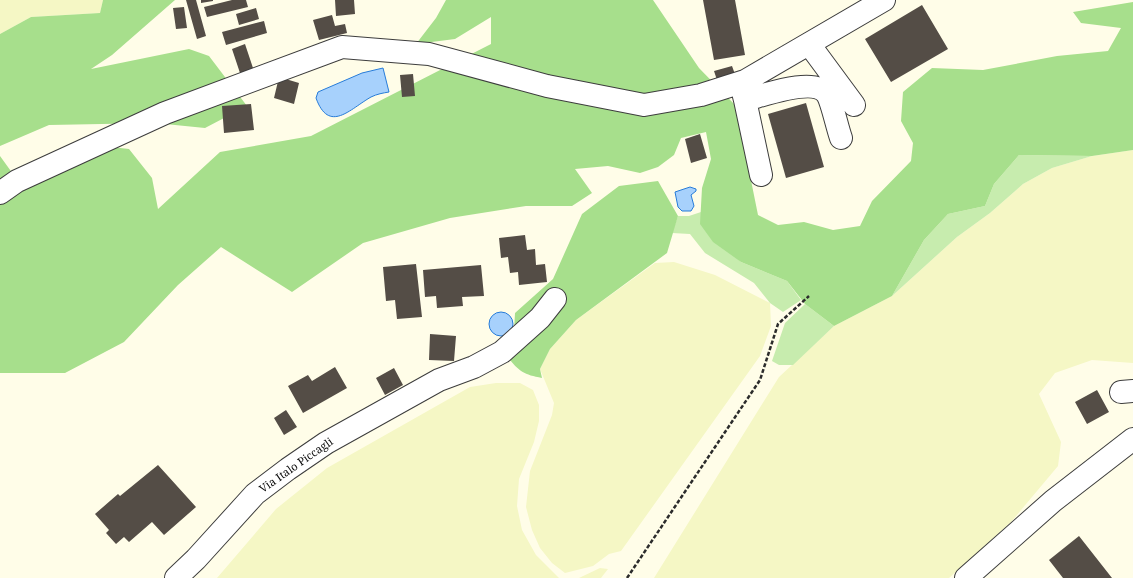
<svg xmlns="http://www.w3.org/2000/svg" width="1133" height="578" font-family="'Noto Serif',serif">
  <rect width="100%" height="100%" fill="#fffde8"/>
  <!-- farmland -->
  <path fill="#f5f7c5" d="M0,0H103L100,13L31,17L0,34Z
    M1133,150V363L1092,360L1055,373L1039,394L1061,442L1058,466L1011,522L949,578H654L779,377L834,326L892,296L957,237L990,213L1023,184L1052,168L1092,156Z
    M674,262L715,275L770,303L771,326L760,356L621,551L609,554L593,566L565,573L552,563L540,548L532,530L526,507L530,471L552,415L554,403L540,369L550,349L576,320L655,263Z
    M496,383H520L533,390L539,405V421L534,442L519,479L517,506L522,530L536,555L559,578H579L600,568L608,569L601,578H217L276,509L327,468L470,387Z"/>
  <!-- green -->
  <path fill="#c7ecae" d="M1019,155L1092,156L1052,168L1023,184L990,213L957,237L892,296L924,240L948,214L985,206L994,184Z
    M701,212V224L741,262L787,281L801,300L783,312L770,303L754,283L705,253L690,234L672,233L678,216H689Z
    M805,304L834,326L793,365H779L772,361L785,323Z"/>
  <!-- forest -->
  <path fill="#a7df8c" d="M103,0H175L112,55L91,69L189,49L209,56L247,106L205,128L155,123L49,125L0,146V34L31,17L100,13Z
    M446,0H653L699,68L736,106L758,215L778,225L804,222L833,230L860,226L872,201L911,161L913,143L901,121L903,92L932,68L983,70L1057,56L1108,51L1121,28L1081,23L1073,12L1133,2V150L1092,156L1019,155L994,184L985,206L948,214L924,240L892,296L834,326L805,304L787,281L741,262L713,242L700,224L702,188L711,159L706,132L681,138L674,155L658,167L640,173L608,166L575,169L592,193L572,206H526L450,218L363,243L292,292L221,247L178,285L124,342L65,373H0V156L13,174L76,143L129,149L152,178L158,209L220,152L311,136L491,44V17L455,39L416,44L436,18Z
    M658,181L678,216L667,253L576,320L550,349L540,369L542,378C524,375 518,371 507,356L514,331L515,313L553,279L582,214L619,186Z"/>
  <!-- water -->
  <path fill="#a7d1fc" stroke="#277cd9" d="M383,68L389,92C383,93 377,94 371,97C350,109 329,134 316,98L318,92L362,73Z
    M690,187L696,189V191L691,195L694,206L691,211H682L678,207L675,192Z
    M489 324a12 12 0 1 1 24 0a12 12 0 1 1-24 0Z"/>
  <!-- building -->
  <path fill="#544d46" d="M186,0H196L206,36L197,39Z
    M201,0H213V1L201,3Z
    M232,0H246L248,7L207,17L204,7Z
    M335,0H354L355,14L336,16Z
    M703,0H735L745,55L714,60Z
    M922,5L948,49L891,82L865,39Z
    M184,7L187,28L176,29L173,8Z
    M256,8L259,19L239,25L236,14Z
    M332,15L335,26L345,24L347,33L319,40L313,20Z
    M264,21L267,33L226,45L222,32Z
    M245,44L254,71L241,76L232,49Z
    M732,66L736,77L718,83L714,71Z
    M413,74L415,96L402,97L400,75Z
    M279,77L299,83L294,104L274,98Z
    M806,103L824,167L786,178L768,114Z
    M251,104L254,130L224,133L222,106Z
    M700,134L707,158L691,163L685,139Z
    M525,235L527,250L535,249L536,265L545,264L547,282L519,285L518,272L510,273L508,257L501,258L499,238Z
    M416,264L422,317L397,319L395,300L386,301L383,267Z
    M481,265L484,296L462,297L463,306L437,308L436,296L425,297L423,270Z
    M430,334L456,336L454,361L429,360Z
    M335,367L347,388L303,413L288,386L308,375L312,381Z
    M394,368L403,385L385,395L376,378Z
    M1097,390L1109,412L1087,424L1075,402Z
    M286,410L297,427L284,435L274,418Z
    M158,465L196,507L164,535L152,522L129,542L124,537L116,544L106,533L109,530L95,514L118,494L120,496Z
    M1079,536L1112,578H1063L1049,560Z"/>
  <g fill="none" stroke-linecap="round" stroke-linejoin="round">
    <defs>
      <path id="minor" d="M809,44L854,105
        M745,86L743,92L745,100L761,175
        M745,100C762,96 814,76 827,94C832,102 837,127 841,138
        M0,193L17,181L165,113L342,47L429,54L547,86L644,105L701,95L745,81L884,0
        M1121,392L1133,391
        M176,578L196,559L255,494L288,469L326,443L439,380L474,367L502,352L540,318L555,299
        M966,578L1053,501L1133,439"/>
    </defs>
    <!-- minor casing -->
    <use href="#minor" stroke="#3d3d3d" stroke-width="24"/>
    <!-- path -->
    <path stroke="#2c2c2c" stroke-width="2.5" stroke-dasharray="4 2" stroke-linecap="butt" d="M627,578L760,380L778,324L809,296"/>
    <!-- minor -->
    <use href="#minor" stroke="#fff" stroke-width="22"/>
  </g>
  <g text-anchor="middle" stroke-width="4" stroke-linejoin="round" paint-order="stroke">
    <!-- street labels -->
    <g font-size="11" fill="#0a0a0a" stroke="#fff">
      <text transform="translate(296 465) rotate(-35)" y="4">Via Italo Piccagli</text>
    </g>
  </g>
</svg>
